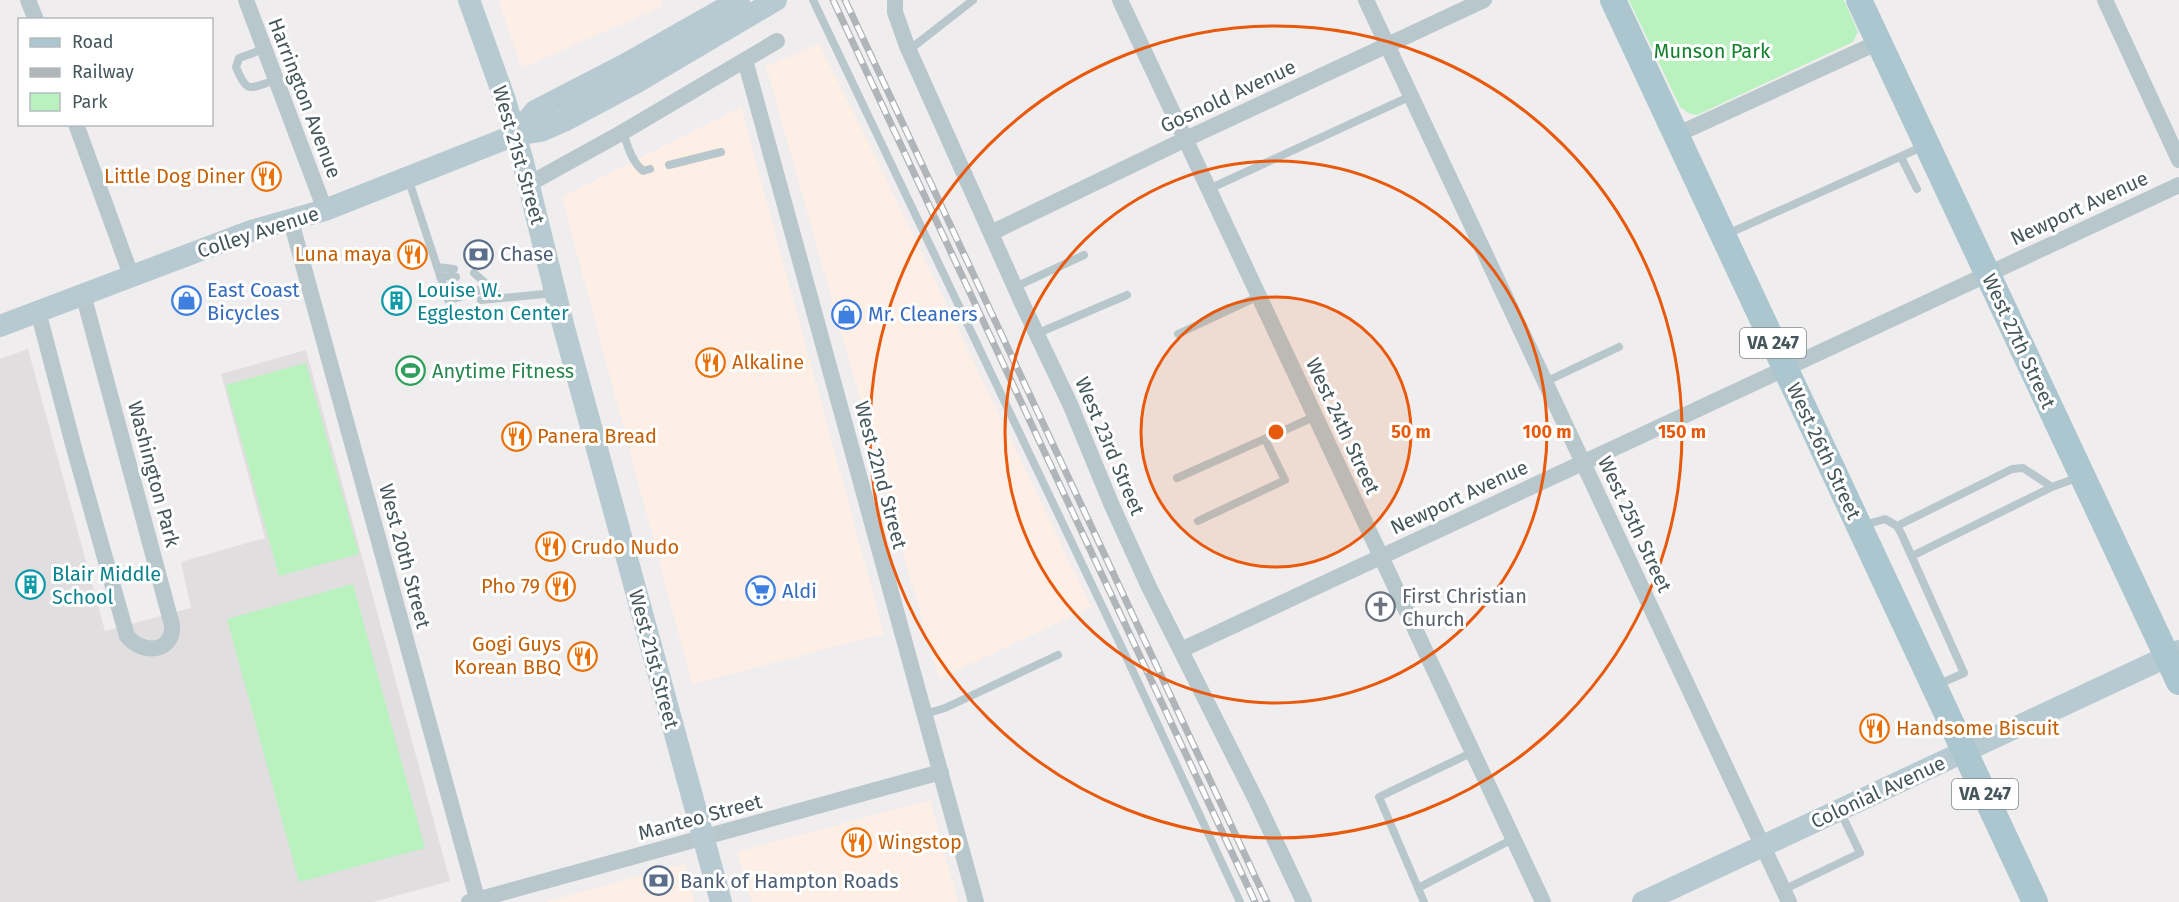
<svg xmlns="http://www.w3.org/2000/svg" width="2179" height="902" font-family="'Fira Sans',sans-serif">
  <rect width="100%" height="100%" fill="#f0edee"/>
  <!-- commercial -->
  <path fill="#fdefe5" d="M498,0H661L663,6L522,68Z
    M819,44L880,166L1091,607L939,679L766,66Z
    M741,107L884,634L692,684L562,197Z
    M930,800L958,902H752L737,852Z
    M685,863L694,902H546Z"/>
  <!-- education -->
  <path fill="#e1dee0" d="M28,349L105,631L191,608L181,562L265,538L221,374L306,350L450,881L374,902H0V359Z"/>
  <!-- green -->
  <path fill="#b9f1bf" d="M1629,0H1844L1858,32L1853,42L1697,115L1690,114L1680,107Z
    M306,363L359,554L279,576L226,385Z
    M353,584L425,848L299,882L227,619Z"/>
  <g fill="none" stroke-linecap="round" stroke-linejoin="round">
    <!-- lane -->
    <path stroke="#b8c7cc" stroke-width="8" d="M813,0L1124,652L1240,902
      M264,49L239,58L236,67C247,95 250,88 276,80
      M909,50L973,0
      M623,132C628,147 631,160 643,171L650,169
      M1901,157L1917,189
      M669,165L721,152
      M408,178L448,300L460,297
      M1209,189L1411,96
      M1725,235L1924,146
      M437,267L454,269
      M474,273L501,297
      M440,276L456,277
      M444,286L458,287
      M1015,287L1084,255
      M478,290L499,297
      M481,300L555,293
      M1036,334L1127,295
      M1178,334L1259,296
      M1545,382L1619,347
      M1177,478L1316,416
      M1198,521L1285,480L1265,439
      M1861,526L1885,519L1897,526L1902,535L1964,673L1937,685
      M1897,526L2012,469L2023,468L2052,487
      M1912,556L2052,487L2079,477
      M925,714L945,708L1058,655
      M1418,888L1513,839
      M1783,890L1860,853L1840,811
      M1424,902L1379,797L1473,752"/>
    <!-- street -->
    <path stroke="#b8c7cc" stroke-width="16" d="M28,0L36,20
      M246,0L325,210
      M895,0V12L907,46L1022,303L1070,404L1113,508L1149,587L1256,800L1304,902
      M1120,0L1543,902
      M1366,0L1789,902
      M2105,0L2179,160
      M745,60L976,902
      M76,124L131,275
      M1676,135L1879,42
      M529,184L623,132L777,41
      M291,221L478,902
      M991,233L1186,139L1484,0
      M38,311L74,448L127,636C142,655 174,653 172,625L83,294
      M1181,650L2179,185
      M469,902L941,772"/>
    <!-- secondary -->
    <path stroke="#b8cad1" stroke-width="22" d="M469,0L505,100L522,158L564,328L721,902
      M515,135L535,111L624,65L739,0
      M0,326L251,231L325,210L515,135L541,131L564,121L637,82L776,0
      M1643,902L2179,651"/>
    <!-- primary -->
    <path stroke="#abc6ce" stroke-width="26" d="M1613,0L2035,902
      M1859,0L2179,682"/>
    <defs>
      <path id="rail" d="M833,0L1255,902
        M845,0L1267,902"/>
    </defs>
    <!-- rail casing -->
    <use href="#rail" stroke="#afb5b8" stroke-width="7"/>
    <!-- rail -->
    <use href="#rail" stroke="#fff" stroke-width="4.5" stroke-dasharray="14" stroke-linecap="butt"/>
  </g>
  <!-- distance rings -->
  <circle cx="1276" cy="432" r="135" fill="#e8590c" fill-opacity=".12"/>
  <g fill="none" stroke="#e8590c" stroke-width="3">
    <circle cx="1276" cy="432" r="135"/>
    <circle cx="1276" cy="432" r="271"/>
    <circle cx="1276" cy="432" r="406"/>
  </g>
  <!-- icons -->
  <defs>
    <symbol id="restaurant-ring" viewBox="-11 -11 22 22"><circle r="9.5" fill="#fff" stroke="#e8710a" stroke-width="1.5"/><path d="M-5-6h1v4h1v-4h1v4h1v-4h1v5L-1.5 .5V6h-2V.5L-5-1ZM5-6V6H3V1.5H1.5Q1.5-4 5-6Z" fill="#e8710a"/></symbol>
    <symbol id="bank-ring" viewBox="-11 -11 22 22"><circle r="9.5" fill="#fff" stroke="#5c6f8a" stroke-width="1.5"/><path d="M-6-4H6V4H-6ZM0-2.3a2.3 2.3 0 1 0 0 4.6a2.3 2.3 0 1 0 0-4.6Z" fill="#5c6f8a"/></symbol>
    <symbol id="shop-ring" viewBox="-11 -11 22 22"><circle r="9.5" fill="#fff" stroke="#3f7fe0" stroke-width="1.5"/><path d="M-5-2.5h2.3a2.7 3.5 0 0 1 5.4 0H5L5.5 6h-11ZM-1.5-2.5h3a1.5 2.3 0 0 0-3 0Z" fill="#3f7fe0"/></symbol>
    <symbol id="building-ring" viewBox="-11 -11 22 22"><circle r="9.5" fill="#fff" stroke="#0f9aa8" stroke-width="1.5"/><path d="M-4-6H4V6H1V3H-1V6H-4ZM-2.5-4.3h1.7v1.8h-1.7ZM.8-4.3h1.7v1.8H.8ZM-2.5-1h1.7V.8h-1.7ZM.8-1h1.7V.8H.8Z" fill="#0f9aa8"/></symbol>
    <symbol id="stadium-ring" viewBox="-11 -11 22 22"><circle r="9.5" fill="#fff" stroke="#2e9e5b" stroke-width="1.5"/><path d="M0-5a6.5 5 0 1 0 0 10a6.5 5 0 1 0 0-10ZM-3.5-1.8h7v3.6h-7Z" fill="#2e9e5b"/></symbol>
    <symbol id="supermarket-ring" viewBox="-11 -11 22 22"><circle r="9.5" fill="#fff" stroke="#3f7fe0" stroke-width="1.5"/><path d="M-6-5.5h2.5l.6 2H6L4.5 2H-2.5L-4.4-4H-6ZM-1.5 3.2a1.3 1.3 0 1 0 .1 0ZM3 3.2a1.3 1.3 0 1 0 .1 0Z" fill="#3f7fe0"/></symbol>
    <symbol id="church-ring" viewBox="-11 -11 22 22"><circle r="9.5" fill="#fff" stroke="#6b7280" stroke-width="1.5"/><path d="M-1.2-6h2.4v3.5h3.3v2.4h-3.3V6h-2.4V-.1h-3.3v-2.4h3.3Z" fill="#6b7280"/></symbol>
  </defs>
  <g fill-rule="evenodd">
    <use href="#restaurant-ring" x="250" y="160" width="33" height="33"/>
    <use href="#restaurant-ring" x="396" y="238" width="33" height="33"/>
    <use href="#bank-ring" x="462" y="238" width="33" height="33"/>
    <use href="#shop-ring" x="170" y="284" width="33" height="33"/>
    <use href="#building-ring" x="380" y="284" width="33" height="33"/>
    <use href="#shop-ring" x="830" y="298" width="33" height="33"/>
    <use href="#restaurant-ring" x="694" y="346" width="33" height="33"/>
    <use href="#stadium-ring" x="394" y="354" width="33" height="33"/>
    <use href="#restaurant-ring" x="500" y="420" width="33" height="33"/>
    <use href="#restaurant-ring" x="534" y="530" width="33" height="33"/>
    <use href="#building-ring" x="14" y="568" width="33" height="33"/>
    <use href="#restaurant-ring" x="544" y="570" width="33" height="33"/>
    <use href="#supermarket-ring" x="744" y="574" width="33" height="33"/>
    <use href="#church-ring" x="1364" y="590" width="33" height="33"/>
    <use href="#restaurant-ring" x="566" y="640" width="33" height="33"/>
    <use href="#restaurant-ring" x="1858" y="712" width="33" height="33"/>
    <use href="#restaurant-ring" x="840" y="826" width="33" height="33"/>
    <use href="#bank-ring" x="642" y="864" width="33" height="33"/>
  </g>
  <g text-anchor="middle" stroke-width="6" stroke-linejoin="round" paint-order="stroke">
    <!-- shield labels -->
    <g fill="#fff" stroke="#7d898d" stroke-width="1.5">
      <rect x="1740" y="328" width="66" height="30" rx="4.5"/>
      <rect x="1952" y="779" width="66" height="30" rx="4.5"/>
    </g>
    <g font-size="18" font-weight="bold" fill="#45575c">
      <text x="1773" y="349">VA 247</text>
      <text x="1985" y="800">VA 247</text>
    </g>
    <!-- park labels -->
    <g font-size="20" fill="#12802c" stroke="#fff">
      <text x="1712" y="58">Munson Park</text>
    </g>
    <!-- street labels -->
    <g font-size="20" fill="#45575c" stroke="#fff">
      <text transform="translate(1228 96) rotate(-25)" y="7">Gosnold Avenue</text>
      <text transform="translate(305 98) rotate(69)" y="7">Harrington Avenue</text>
      <text transform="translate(519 155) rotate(74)" y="7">West 21st Street</text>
      <text transform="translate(2079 208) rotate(-25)" y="7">Newport Avenue</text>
      <text transform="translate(258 232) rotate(-18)" y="7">Colley Avenue</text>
      <text transform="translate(2019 341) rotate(65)" y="7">West 27th Street</text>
      <text transform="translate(1343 426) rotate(65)" y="7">West 24th Street</text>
      <text transform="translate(1110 446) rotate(67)" y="7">West 23rd Street</text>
      <text transform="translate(1824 451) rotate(65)" y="7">West 26th Street</text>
      <text transform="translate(154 474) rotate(75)" y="7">Washington Park</text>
      <text transform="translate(881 475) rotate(75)" y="7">West 22nd Street</text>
      <text transform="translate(1459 497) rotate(-25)" y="7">Newport Avenue</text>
      <text transform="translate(1635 524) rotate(65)" y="7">West 25th Street</text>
      <text transform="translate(405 556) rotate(75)" y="7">West 20th Street</text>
      <text transform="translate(654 659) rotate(75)" y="7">West 21st Street</text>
      <text transform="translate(1878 792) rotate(-25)" y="7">Colonial Avenue</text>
      <text transform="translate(700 817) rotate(-15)" y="7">Manteo Street</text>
    </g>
    <!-- food labels -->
    <g font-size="20" fill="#c56008" stroke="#fff" text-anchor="start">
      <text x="245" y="183" text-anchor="end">Little Dog Diner</text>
      <text x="392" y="261" text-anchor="end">Luna maya</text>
      <text x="732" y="369">Alkaline</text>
      <text x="537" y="443">Panera Bread</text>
      <text x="571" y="554">Crudo Nudo</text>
      <text x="540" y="593" text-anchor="end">Pho 79</text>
      <text x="561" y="651" text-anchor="end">Gogi Guys<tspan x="561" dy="23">Korean BBQ</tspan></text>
      <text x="1896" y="735">Handsome Biscuit</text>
      <text x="878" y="849">Wingstop</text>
    </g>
    <!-- service labels -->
    <g font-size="20" fill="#4e5e75" stroke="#fff" text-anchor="start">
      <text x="500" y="261">Chase</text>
      <text x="680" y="888">Bank of Hampton Roads</text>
    </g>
    <!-- shop labels -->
    <g font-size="20" fill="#366cbe" stroke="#fff" text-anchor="start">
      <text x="207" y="297">East Coast<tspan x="207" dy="23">Bicycles</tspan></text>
      <text x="868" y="321">Mr. Cleaners</text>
      <text x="782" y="598">Aldi</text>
    </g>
    <!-- culture labels -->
    <g font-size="20" fill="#0d838f" stroke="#fff" text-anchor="start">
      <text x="417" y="297">Louise W.<tspan x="417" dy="23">Eggleston Center</tspan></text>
      <text x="52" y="581">Blair Middle<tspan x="52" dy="23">School</tspan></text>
    </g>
    <!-- leisure labels -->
    <g font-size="20" fill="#27864d" stroke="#fff" text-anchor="start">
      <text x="432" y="378">Anytime Fitness</text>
    </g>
    <!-- worship labels -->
    <g font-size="20" fill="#5b616d" stroke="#fff" text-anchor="start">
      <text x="1402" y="603">First Christian<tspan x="1402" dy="23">Church</tspan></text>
    </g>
  </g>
  <circle cx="1276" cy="432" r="9" fill="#e8590c" stroke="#fff" stroke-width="3"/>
  <g font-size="18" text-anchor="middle" font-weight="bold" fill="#e8590c" stroke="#fff" stroke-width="6" stroke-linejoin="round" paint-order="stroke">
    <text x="1411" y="438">50 m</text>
    <text x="1547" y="438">100 m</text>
    <text x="1682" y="438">150 m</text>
  </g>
  <!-- legend -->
  <rect x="18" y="18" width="195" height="108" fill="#ffffff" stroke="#b5bcbe" stroke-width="1.5"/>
  <rect x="30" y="38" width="30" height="9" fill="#abc6ce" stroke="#b5bcbe" stroke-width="1.5"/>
  <text x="72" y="48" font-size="18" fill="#45575c">Road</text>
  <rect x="30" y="68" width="30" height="9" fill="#afb5b8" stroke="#b5bcbe" stroke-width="1.5"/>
  <text x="72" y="78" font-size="18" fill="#45575c">Railway</text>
  <rect x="30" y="93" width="30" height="18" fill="#b9f1bf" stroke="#b5bcbe" stroke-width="1.5"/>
  <text x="72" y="108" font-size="18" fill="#45575c">Park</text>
</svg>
